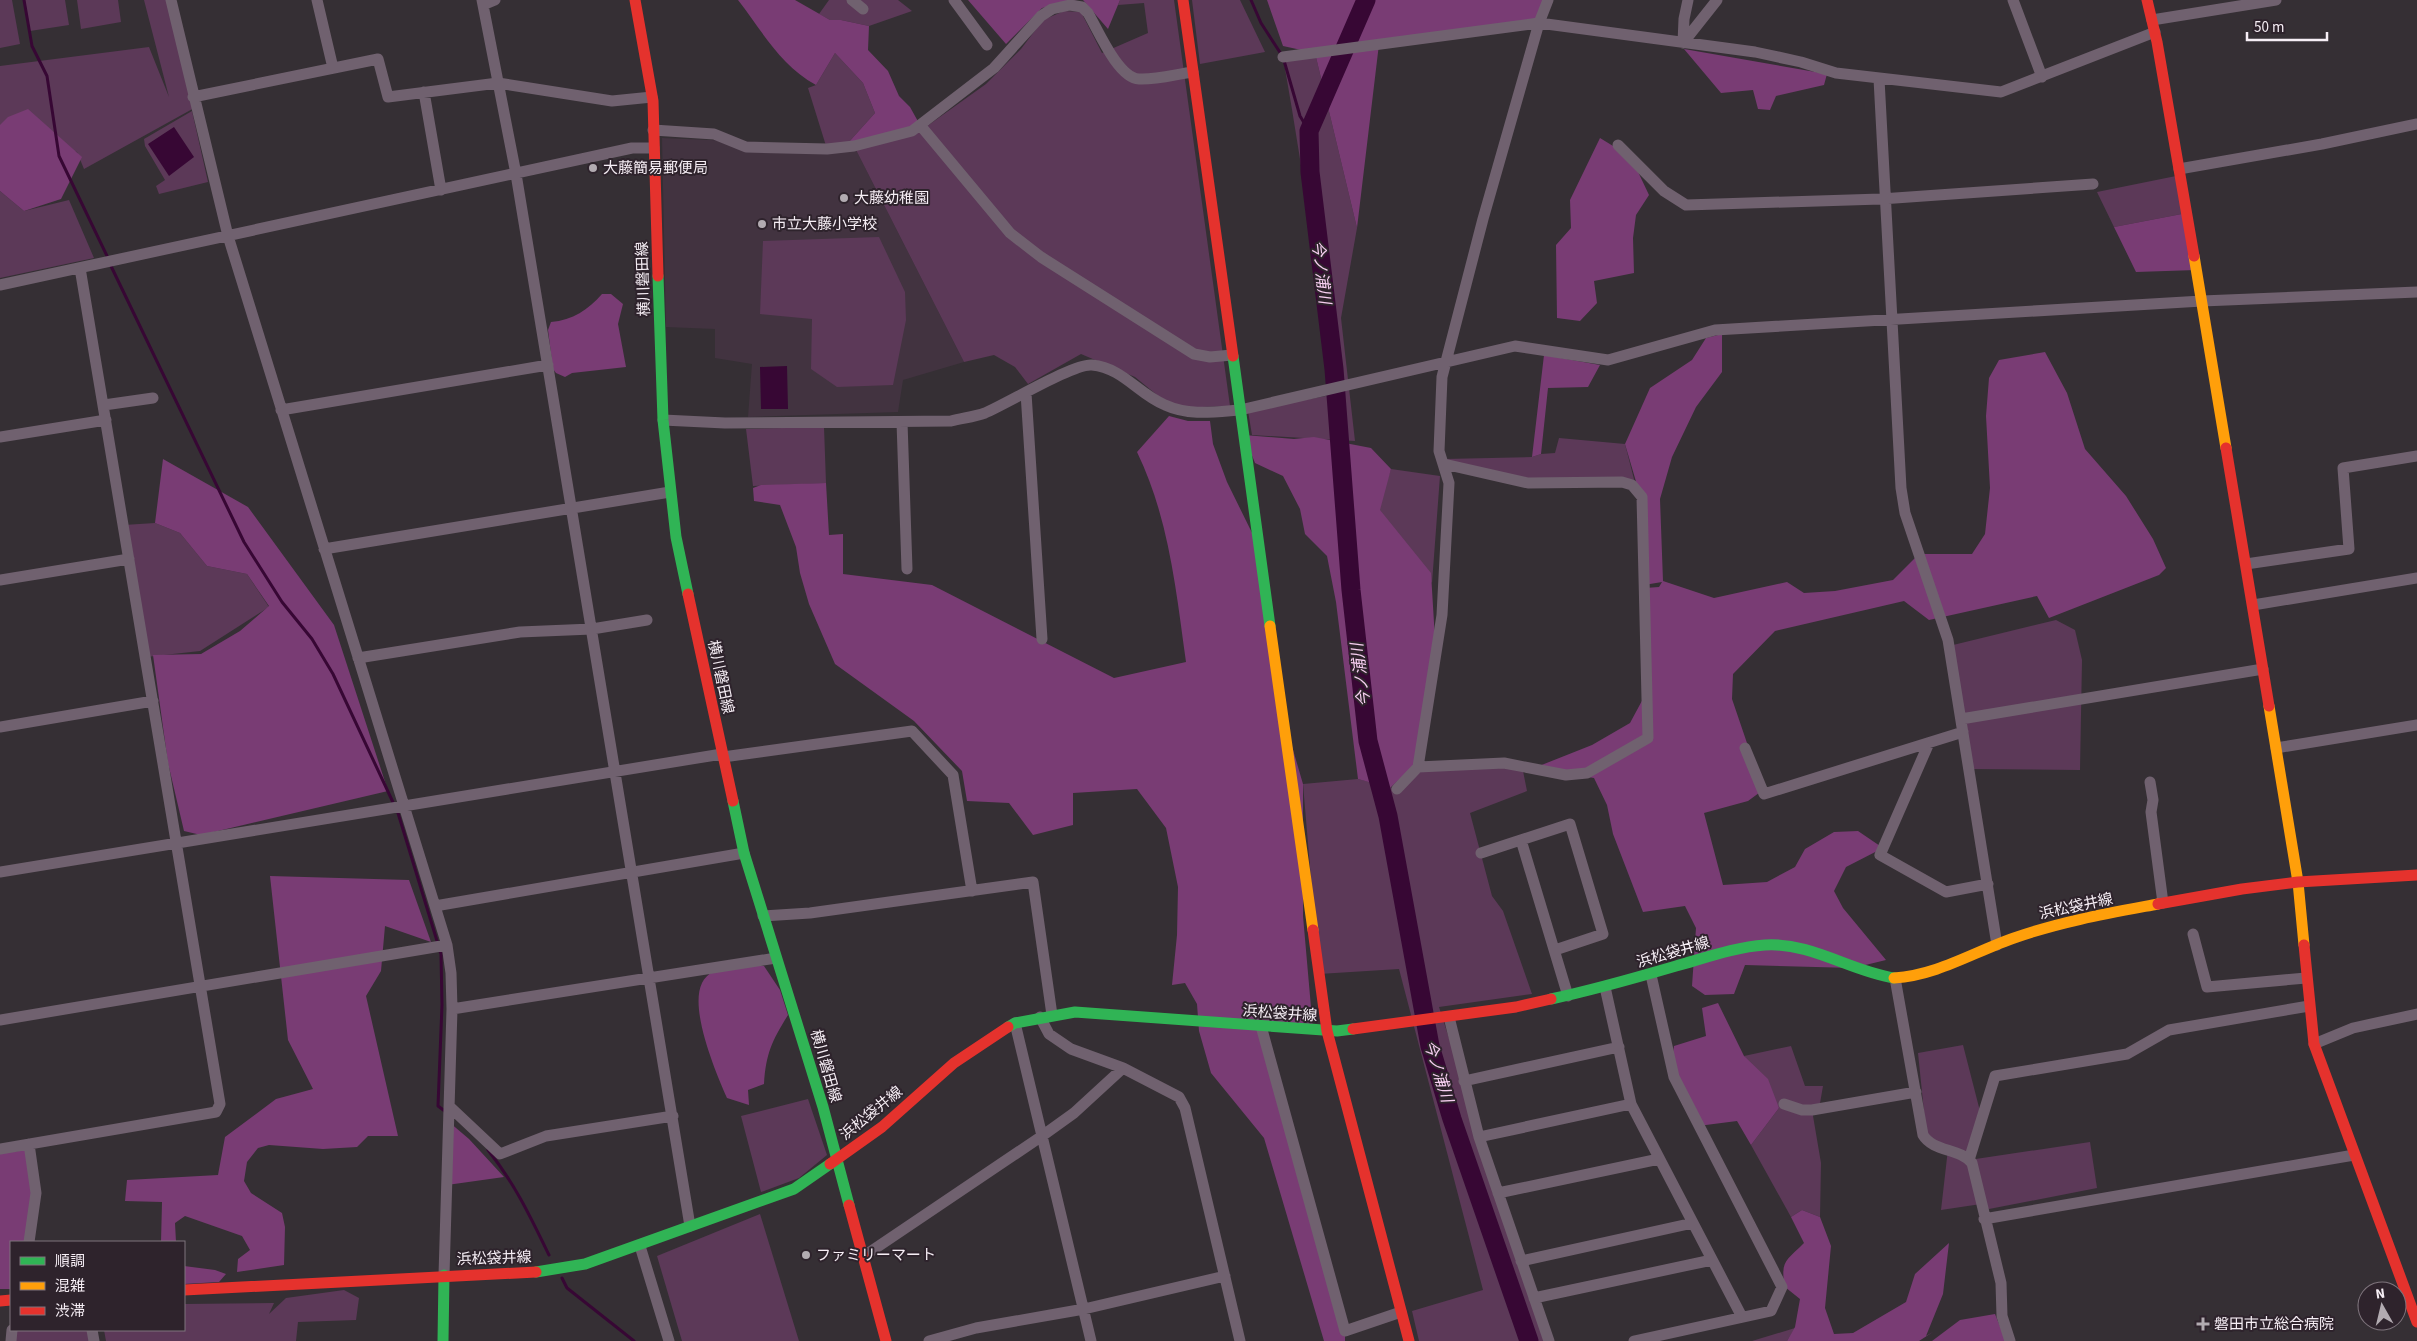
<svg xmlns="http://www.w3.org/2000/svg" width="2417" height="1341" font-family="'Source Sans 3','Noto Sans JP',sans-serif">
  <rect width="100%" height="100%" fill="#352f34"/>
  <!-- built -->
  <path fill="#423340" d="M662,138L854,146L964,362L903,380L898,412L748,417L752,364L715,358V329L666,327Z"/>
  <!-- green -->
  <path fill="#5c3958" d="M0,0H12L20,44L0,48Z
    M25,0H65L69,25L30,31Z
    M77,0H118L121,22L81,29Z
    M144,0H171L196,107L84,169L77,152L0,125V66L149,47L169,97Z
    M829,0H898L912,11L869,26L841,20H830L819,14Z
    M1120,0H1174L1230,406L1173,408L1135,377L1081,354L1028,384L1015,367L994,355L964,362L854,146L923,129L986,84L1021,49L1043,20L1064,11L1081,12L1102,53L1148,33L1144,3L1118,5Z
    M1192,0H1240L1265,52L1200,64Z
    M835,53L863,83L875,113L848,143L827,149L808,88L816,85Z
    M1315,53L1357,228L1341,318L1355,441L1252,435L1248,411L1336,394C1318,282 1303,169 1283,57Z
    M192,111L208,182L159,194L156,186L165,180L145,146L144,139Z
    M2176,176L2187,213L2114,227L2097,192Z
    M0,191L24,211L69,200L94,258L0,278Z
    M879,237L905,292L906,320L893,385L837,387L811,369L812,319L760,314L763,241Z
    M824,427L826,483L753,486L746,429Z
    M1559,438L1625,444L1637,491L1632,485L1523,482L1444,459L1532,457L1541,454L1555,453Z
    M1391,469L1440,476L1432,583L1377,510Z
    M155,523L180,533L207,566L247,574L269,607L200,651L146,657L124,525Z
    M2056,620L2075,630L2082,660L2080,770L1969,769L1949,646Z
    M1522,766L1527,791L1470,813L1492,896L1503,911L1532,994L1439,1007L1546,1341H1419L1412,1311L1483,1290L1399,969L1319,974L1303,784L1358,779L1397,789L1418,767Z
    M1963,1045L1982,1119L1969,1160L2090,1142L2097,1188L1989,1209L1981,1204L1941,1210L1948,1149L1927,1141L1918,1053Z
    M1791,1046L1805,1086H1823L1819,1109L1812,1110L1821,1163L1820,1217L1802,1210L1791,1217L1751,1145L1779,1108L1744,1056Z
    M808,1099L827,1155L799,1178L761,1192L741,1116Z
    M760,1214L799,1341H682L657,1256Z
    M344,1290L359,1298L356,1320L298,1322L296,1341H106L104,1330H184V1304L274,1303L269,1314L286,1298Z
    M1795,1328L1787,1341H1752Z
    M17,1330H92L94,1341H14Z"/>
  <!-- forest -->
  <path fill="#793c74" d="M738,0H795L830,20H841L869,26L868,50L888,71L899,96L910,107L920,125L848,143L875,113L863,83L835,53L816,85C780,65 762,31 738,0Z
    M968,0H1077L1042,8L1006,44Z
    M1083,0H1120L1108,29Z
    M1267,0H1548L1539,23L1379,44L1357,228L1315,53L1283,46Z
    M1684,49L1827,74L1824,85L1776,96L1770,110L1758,109L1753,90L1721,93Z
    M28,109L82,157L61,199L24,211L0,191V125L8,117Z
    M1600,138L1631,157L1649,195L1636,215L1633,238L1634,273L1594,281L1597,303L1580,321L1557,318L1556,245L1571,228L1570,200Z
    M2187,213L2196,270L2136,272L2114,227Z
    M602,294H611L623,304L618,324L626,367L572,373L565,377L556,373L553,369L548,330L551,322C573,320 588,310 602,294Z
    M1722,334V372L1696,407L1672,457L1660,499L1663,581L1714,598L1787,582L1804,593L1835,591L1893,580L1919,554H1972L1985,534L1990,488L1986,416L1989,378L1999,360L2045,352L2067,393L2085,449L2126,496L2153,539L2166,568L2159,575L2049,618L2037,596L1929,620L1904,601L1775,631L1733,674L1732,699L1763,790L1748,801L1704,813L1723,885L1767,882L1795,867L1805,849L1834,832L1858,831L1883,848L1846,867L1834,891L1843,908L1886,960L1853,968L1745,965L1734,994L1705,995L1692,986L1696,928L1685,906L1643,912L1613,834L1607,805L1594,778L1534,768L1592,745L1630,723L1651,684L1645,588L1659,587L1662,582L1644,585L1642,502L1625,444L1650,388L1692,360L1706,338Z
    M1544,355L1600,365L1588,387L1548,388L1541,454L1532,457Z
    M1169,416L1188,421H1210L1213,444L1227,482L1259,547L1282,712L1303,784V916L1313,1030L1262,1026L1345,1331V1341H1324L1264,1138L1211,1073L1199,1031L1197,1004L1185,983L1172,985L1177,935L1178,887L1166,828L1137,789L1073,793V825L1033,835L1009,803L967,801L962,771L914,721L835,664L809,604L800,573L796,547L780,505L754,501L753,488L761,485L826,483L829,535L843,534V574L932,585L1114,678L1186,662C1176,590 1169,518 1137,452Z
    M1244,435L1294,439L1314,437L1371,448L1391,469L1380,510L1431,573L1436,656L1419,761L1390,788L1358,779L1336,602L1327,556L1305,534L1300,509L1283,476L1255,463Z
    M163,459L248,507L334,625L388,791L201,835L184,831L168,763L153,655L201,654L240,631L269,606L247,574L207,566L180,533L155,523Z
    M270,876L409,880L431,942L385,926L381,971L366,996L398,1136H368L357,1147L323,1149L269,1145L258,1148L247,1162L244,1181L251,1193L282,1213L285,1227L284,1265L237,1272L238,1259L250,1250L242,1236L185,1216L175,1223L176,1242H161L162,1202L125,1201L127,1180L218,1175L225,1137L276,1099L313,1089L288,1040Z
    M726,966H764L780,990L788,1015C772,1041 766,1053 764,1084L748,1090L749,1105L727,1098C716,1073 689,1009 702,983C707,973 716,970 726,966Z
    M1718,1003L1744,1056L1768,1079L1779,1108L1751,1145L1737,1121L1698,1126L1671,1067L1674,1046L1706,1036L1702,1008Z
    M449,1122L469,1139L504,1177L447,1185Z
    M28,1150L34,1197L26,1242H11V1289H0V1153Z
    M1802,1210L1820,1217L1831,1246L1825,1308L1834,1334L1853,1333L1906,1302L1915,1274L1949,1243L1943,1294L1926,1336L1933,1332L1919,1341H1787L1795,1327L1800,1299L1785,1287C1780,1261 1786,1261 1804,1243L1791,1217Z
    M184,1266L215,1270L226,1274L219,1282L184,1284Z
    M1995,1314L2006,1341H1932L1960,1320Z"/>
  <!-- water -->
  <path fill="#370734" d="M174,127L194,157L169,176L148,144Z
    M787,366L788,409H761L760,367Z"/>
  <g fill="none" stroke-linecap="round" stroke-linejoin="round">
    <!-- stream -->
    <path stroke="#370734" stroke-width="3" d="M24,0L32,46L47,76L59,156L108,258
      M1251,0L1261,23L1283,57L1300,116L1309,131
      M110,264L244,542L282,602L312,639L333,674L398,813L441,954L442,1005L438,1106L446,1112
      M488,1150C515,1184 530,1216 549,1255
      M562,1278L567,1288L634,1341"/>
    <!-- river -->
    <path stroke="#370734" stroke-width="19" d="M1366,0L1309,131L1310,172L1334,369L1351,590L1368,741L1388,816L1430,1046L1452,1119L1529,1341"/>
    <!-- street -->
    <path stroke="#70616f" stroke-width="11" d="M171,0L228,236L447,945L451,973L452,1009L444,1275
      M317,0L333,68
      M482,0L516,174L690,1226
      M852,0L863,9
      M954,0L987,45
      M2013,0L2042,77
      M483,5L495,0
      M2152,20L2276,0
      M1683,43L1717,0
      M1683,43L1684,19L1688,0
      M1283,57L1539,23L1755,52L1801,62L1836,73L2001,92L2155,32
      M1879,79L1901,488L1905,513L1948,640L1997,945
      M424,92L441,190
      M193,97L378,59L388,97L498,83L612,101L652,97
      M920,125L1010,233L1041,257L1194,354L1210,357L1232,355
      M653,130L714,134L746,147L827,149L854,146L912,131L994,68L1041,16L1052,9L1070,5L1082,7L1088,13C1098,30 1118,78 1139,79C1156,80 1177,74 1193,72
      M1618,145L1664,191L1686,205L1881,199L2093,184
      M2179,169L2322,144L2417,124
      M0,285L632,148H654
      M1026,393L1042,639
      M104,405L153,398
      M281,410L548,365
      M663,420L725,423L951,421C962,418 974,417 985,413C1007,404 1074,363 1092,365C1123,368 1138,394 1165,405C1189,416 1214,412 1240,410L1515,346L1608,360L1715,330L2202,301L2417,292
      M902,422L907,569
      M0,437L106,420
      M324,549L670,492
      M2246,564L2349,549L2343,468L2417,456
      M0,580L129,559
      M2253,605L2417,578
      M358,658L520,632L592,629L647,620
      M1961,719L2263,669
      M0,727L153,701
      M1929,743L1880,855L1946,892L1988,884
      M1745,748L1764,794L1963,732
      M2276,748L2417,725
      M723,757L912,731L953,775L972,891
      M1418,767L1504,763L1566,775L1587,773L1648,738L1642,497L1632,485L1622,482L1528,483L1444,464
      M2150,782L2153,800L2151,812L2163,903
      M1397,789L1418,767L1442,615L1449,483L1439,451L1442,377L1483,219L1539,23L1548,0
      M1521,840L1568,996
      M1481,853L1570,824L1603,934L1555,950
      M0,872L722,754
      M435,906L744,853
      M763,916L810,913L1033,882L1052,1015
      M2193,934L2207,987L2306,978
      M1895,978L1923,1135C1933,1152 1960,1148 1972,1163L2001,1283L2002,1316L2010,1341
      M1605,987L1631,1104L1742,1317
      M452,1009L776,958
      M1040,1017L1049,1034L1071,1049L1123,1068L1179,1097L1185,1108L1240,1341
      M1449,1017L1479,1137L1549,1341
      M0,1020L447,945
      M1015,1023L1091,1341
      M1261,1026L1345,1331L1401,1312
      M2314,1044L2353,1028L2417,1014
      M1464,1081L1619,1047
      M1784,1104L1802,1110H1812L1916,1092
      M449,1106L500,1154L546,1136L673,1116
      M1479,1137L1631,1104
      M29,1144L36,1193L29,1242
      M0,1149L216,1112L220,1104L80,268
      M1969,1160L1995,1076L2127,1054L2169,1030L2309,1006
      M1498,1193L1659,1159
      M1984,1219L2354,1155
      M640,1246L669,1341
      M864,1256L1042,1136L1074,1113L1123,1068
      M1521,1261L1693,1223
      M1534,1298L1712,1260
      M92,1330L94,1341
      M11,1341L12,1330
      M929,1341L976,1328L1084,1309L1225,1276
      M1634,1341L1771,1311L1782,1287L1674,1077L1651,975"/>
    <!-- fast -->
    <path stroke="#30b455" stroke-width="11" d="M658,276L663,420L676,537L688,594
      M1233,356L1270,626
      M733,801L744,853L823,1107L849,1205
      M1551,999C1593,990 1635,978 1676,966C1705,958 1735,947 1765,945C1811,942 1850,971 1894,978
      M1008,1027L1015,1023L1075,1012L1337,1031L1353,1029
      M536,1272L585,1264L794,1189L830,1164
      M443,1341L444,1275"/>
    <!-- slow -->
    <path stroke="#ff9f0a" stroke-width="11" d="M2194,256L2226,448
      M1270,626L1313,930
      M2269,706L2298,882L2304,945
      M1894,978C1939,975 1975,951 2017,937C2063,921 2110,913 2158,904"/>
    <!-- jam -->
    <path stroke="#e5322d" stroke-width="11" d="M635,0L653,101L658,276
      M1183,0L1233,356
      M2147,0L2157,42L2194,256
      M2226,448L2269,706
      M688,594L733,801
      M2158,904L2242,889L2298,882L2417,875
      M1313,930L1327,1031L1409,1341
      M2304,945L2314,1044L2417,1322
      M1353,1029L1516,1007L1551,999
      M830,1164L882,1127L954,1063L1008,1027
      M849,1205L886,1341
      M184,1290L536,1272
      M0,1301L11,1300"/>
  </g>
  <!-- markers -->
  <g fill="#b2abb1" stroke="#2e232c" stroke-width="2">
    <circle cx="593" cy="168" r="5"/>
    <circle cx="844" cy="198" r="5"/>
    <circle cx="762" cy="224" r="5"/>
    <circle cx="806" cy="1255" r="5"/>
    <path d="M2200.5 1316.5h5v5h5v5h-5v5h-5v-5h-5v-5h5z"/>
  </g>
  <g text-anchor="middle" stroke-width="4" stroke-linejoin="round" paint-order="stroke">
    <!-- poi labels -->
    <g font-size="15" fill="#f6eef5" stroke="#2e232c" text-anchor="start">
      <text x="603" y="173">大藤簡易郵便局</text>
      <text x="854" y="203">大藤幼稚園</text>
      <text x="772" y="229">市立大藤小学校</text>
      <text x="816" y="1260">ファミリーマート</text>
      <text x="2214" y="1329">磐田市立総合病院</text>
    </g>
    <!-- street labels -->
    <g font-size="15" fill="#f6eef5" stroke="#2e232c">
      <text transform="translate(643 279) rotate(-92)" y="5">横川磐田線</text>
      <text transform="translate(721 677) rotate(78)" y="5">横川磐田線</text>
      <text transform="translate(2076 906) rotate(-12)" y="5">浜松袋井線</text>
      <text transform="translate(1673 952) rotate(-16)" y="5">浜松袋井線</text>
      <text transform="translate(1280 1013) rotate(4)" y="5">浜松袋井線</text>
      <text transform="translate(826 1066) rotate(74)" y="5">横川磐田線</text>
      <text transform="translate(871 1113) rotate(-39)" y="5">浜松袋井線</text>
      <text transform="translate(494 1258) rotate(-2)" y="5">浜松袋井線</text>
    </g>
    <!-- water labels -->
    <g font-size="16" font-style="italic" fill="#f7cff1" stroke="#2e232c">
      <text transform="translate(1322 272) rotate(83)" y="6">今ノ浦川</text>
      <text transform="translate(1360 675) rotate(-97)" y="6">今ノ浦川</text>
      <text transform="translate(1439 1071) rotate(73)" y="6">今ノ浦川</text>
    </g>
  </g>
  <!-- legend -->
  <rect x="10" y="1241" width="175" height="90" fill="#2e232c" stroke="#7e747c"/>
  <rect x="20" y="1257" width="25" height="8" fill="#30b455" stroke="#7e747c"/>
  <text x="55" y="1266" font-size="15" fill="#f6eef5">順調</text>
  <rect x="20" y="1282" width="25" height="8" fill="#ff9f0a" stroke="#7e747c"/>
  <text x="55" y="1291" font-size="15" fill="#f6eef5">混雑</text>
  <rect x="20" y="1307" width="25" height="8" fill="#e5322d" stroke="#7e747c"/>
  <text x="55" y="1316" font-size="15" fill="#f6eef5">渋滞</text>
  <!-- north arrow -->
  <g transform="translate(2382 1306) rotate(352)"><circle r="24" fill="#2e232c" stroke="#7e747c"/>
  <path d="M0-4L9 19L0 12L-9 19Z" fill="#b2abb1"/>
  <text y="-8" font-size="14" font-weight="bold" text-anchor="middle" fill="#f6eef5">N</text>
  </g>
  <!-- scale -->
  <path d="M2247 32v8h80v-8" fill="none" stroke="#f6eef5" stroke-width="2.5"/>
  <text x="2254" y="32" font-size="15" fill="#f6eef5" stroke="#2e232c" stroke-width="4" paint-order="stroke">50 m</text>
</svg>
